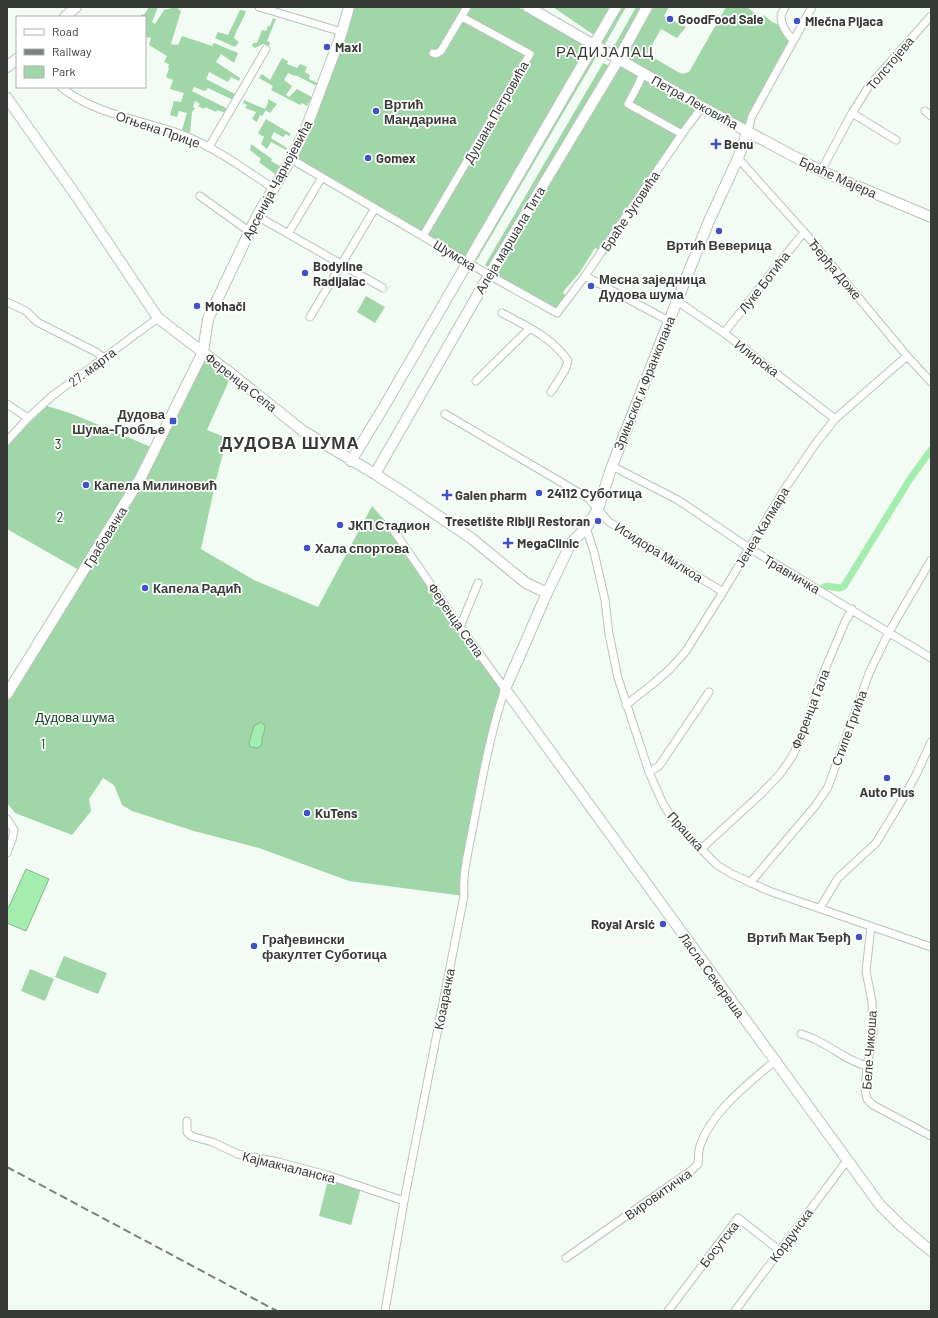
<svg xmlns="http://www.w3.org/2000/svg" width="938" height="1318" font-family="Barlow,sans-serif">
  <rect width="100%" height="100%" fill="#f3fcf4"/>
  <!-- green -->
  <path fill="#a0d6a8" d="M149,7H158L152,22L155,24L164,10L176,7L181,11L171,44L175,45L176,44L178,45L182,36L212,46L214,43L238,53L234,63L221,54L216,62L240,78L239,81L231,77L228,82L209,72L206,79L235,94L236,95L233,100L208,88L205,91L194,87L192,91L228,109L226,113L217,110L216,112L205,107L204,109L198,106L200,104L195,101L193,107L195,108L192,112L190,133L182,130L187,113L179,111L177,117L170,115L174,101L181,102L184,93L170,89L173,80L166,77L169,68L168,67L169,64L164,62L167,56L149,45L151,38L145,37V17H140L142,14L144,15Z
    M351,7H518L591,48L468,259L293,158Z
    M553,7H610L594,35Z
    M618,7H626L605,44L599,40Z
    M636,7H645L620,53L613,48Z
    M654,7H669L664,16L686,27L677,38L661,29L647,54L678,72L683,74L689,72L726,7H747L762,19L764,15L772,22L782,26L790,40L745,128L624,59Z
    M240,10L246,11C243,21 237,28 234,38L239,42L235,47L215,38L218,32L228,35Z
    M273,18L276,19L267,41L270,42L269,46L263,44L255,48L252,46L253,43H257L262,30L266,31L268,26H270Z
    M591,54L596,57L477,260L473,258Z
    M282,58L288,61L287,64L297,68L300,64L307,67L305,72L310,75L309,79L317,83V86L295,75V76L288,73L284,80L292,86L286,95L289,97L297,89L312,97L307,106L302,103L300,105L271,90L273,86L259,78L262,74L270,80Z
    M613,61L696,110L600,250L595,248L580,272L563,292L566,297L556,311L491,274L494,270L498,271L616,72L490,268L485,265L603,63L610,66Z
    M268,99L277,104L270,113L266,110L262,116L260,115L257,122L252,119L256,112L245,108L247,105L243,103L244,100L265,109L268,103Z
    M266,119L291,134L289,136L286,134L283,137L274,132L271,138L287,148L286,150L271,142L267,149L261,144L264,137L258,133Z
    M251,144L272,159L271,161L280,166L275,174L259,162L261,159L250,150Z
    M366,296L385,307L375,323L357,312Z
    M204,357L232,374L207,430L227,438L216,480L201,549L254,580L318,607L372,506L394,531L505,689L481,785L464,896L349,881L259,848L194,831L132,811L122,805L114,785L103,778L89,799L91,811L72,835L15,813L7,803V701L77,590Z
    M47,406L70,413L151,447L135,479L79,570L7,529V447L28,424Z
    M64,956L107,973L98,994L55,977Z
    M30,969L54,979L45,1001L21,991Z
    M328,1180L361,1188L351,1225L319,1216Z"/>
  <!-- water -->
  <path fill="#a4edaf" stroke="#83b78b" d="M261,722L265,726C265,734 261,734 262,744L258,748L250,747L249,743L254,726Z
    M26,869L49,879L26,931L7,923V911Z"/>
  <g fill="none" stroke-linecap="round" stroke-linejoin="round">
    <!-- canal -->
    <path stroke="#a4edaf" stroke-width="7" d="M819,590L827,586L840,588L844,586L910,479L931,450"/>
    <defs>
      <path id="street" d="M259,7L342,32
        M785,7C784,10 781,13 781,16C781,25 787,34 793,40
        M433,53L436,54L441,51L467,7
        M643,73L639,83L628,104L682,134
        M61,87C95,115 143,120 183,135C216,148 244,169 273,188
        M925,111L931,116
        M852,113L896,140
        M748,131L752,116L812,7
        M209,147L266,49
        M738,158L804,232L907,356L931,382
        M291,159L489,275L557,313L585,276L682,134L702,107
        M821,171L852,113L869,86L931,16
        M200,196L250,232
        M257,216L383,288
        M288,234L322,177
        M423,236L530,54L462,17
        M585,276L669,321
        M677,301L724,333L835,419
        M7,302L26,311L37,322L96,352L104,358
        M502,313C526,326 552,337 568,361L565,370L551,392
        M310,317L375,208
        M724,333L804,232
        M476,381L530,328
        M7,404L28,418
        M445,414L588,498L609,522L723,592
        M7,441L28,418L52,396L158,318
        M612,466L678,500L749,548L931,658
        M586,528L594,552L605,600L609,634L618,678L649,772L663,804L674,821L717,865L732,874L769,891L931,947
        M460,627L478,583
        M626,705L654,683L670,669L686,651L723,592L784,490L816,443L835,419L907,356
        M649,772L659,766L709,692
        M7,819L14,830L12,840L7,853
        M701,849L762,793L780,774L792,757L802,735L823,674L845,622L852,609
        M750,883L816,805L828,787L870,671L889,632L931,560
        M820,908L838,878L876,843L899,805L916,775L931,742
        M871,927L866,971L872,1002L873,1033L867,1066L865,1090L867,1099L873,1105L931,1136
        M801,1034C806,1036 812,1037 816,1040C834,1048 847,1061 867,1066
        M187,1121V1132L191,1136L212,1142L238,1154L278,1162L327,1175L404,1201
        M566,1258L692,1170L698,1164C699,1158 698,1151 700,1146C711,1112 749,1083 775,1061
        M385,1311L404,1201L464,896C462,873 469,849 473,826C482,780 490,733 505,689L460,627L394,531
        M668,1311L738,1218L779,1250
        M735,1311L848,1159"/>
      <path id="secondary" d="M528,7L702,107L821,171L931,217
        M65,17L76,7
        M7,67L17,59
        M7,98L77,197L158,318L229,372L303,431L375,474L400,490L471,538L526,583L547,593
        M748,131L738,158L709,221L669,321L612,466L598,509L586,528L571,543L547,593L505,689L880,1205L900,1225L931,1251
        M351,461L385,405L616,7
        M375,474L489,275L614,67L647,7
        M7,694L140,479L203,352L208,319L257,216L291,159L307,126L342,32L349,7"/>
    </defs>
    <!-- street casing -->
    <use href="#street" stroke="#bac3bb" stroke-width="9"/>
    <!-- secondary casing -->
    <use href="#secondary" stroke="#bac3bb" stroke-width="12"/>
    <!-- street -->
    <use href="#street" stroke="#fff" stroke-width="7"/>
    <!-- secondary -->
    <use href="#secondary" stroke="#fff" stroke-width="10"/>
    <!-- rail -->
    <path stroke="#7b817c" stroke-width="2" stroke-dasharray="8 4" stroke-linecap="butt" d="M7,1167L277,1311"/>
  </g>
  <!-- markers -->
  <g fill="#4252c6" stroke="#fff" stroke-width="1.5">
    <circle cx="670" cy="19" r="4"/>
    <circle cx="797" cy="21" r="4"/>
    <circle cx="327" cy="47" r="4"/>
    <circle cx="376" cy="111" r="4"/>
    <path d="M714 138h4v4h4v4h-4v4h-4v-4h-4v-4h4z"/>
    <circle cx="368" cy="158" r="4"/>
    <circle cx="719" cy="231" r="4"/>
    <circle cx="305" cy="273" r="4"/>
    <circle cx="591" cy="286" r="4"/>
    <circle cx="197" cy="306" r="4"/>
    <rect x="169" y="417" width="8" height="8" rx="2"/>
    <circle cx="86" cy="485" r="4"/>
    <circle cx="539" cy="493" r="4"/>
    <path d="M445 489h4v4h4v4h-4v4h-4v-4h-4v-4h4z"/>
    <circle cx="598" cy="521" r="4"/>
    <circle cx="340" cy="525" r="4"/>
    <path d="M506 537h4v4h4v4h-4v4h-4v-4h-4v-4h4z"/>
    <circle cx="307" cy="548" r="4"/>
    <circle cx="145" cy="588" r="4"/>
    <circle cx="887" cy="778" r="4"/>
    <circle cx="307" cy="813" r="4"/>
    <circle cx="663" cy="924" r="4"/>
    <circle cx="859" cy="937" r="4"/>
    <circle cx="254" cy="946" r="4"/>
  </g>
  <g text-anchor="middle" stroke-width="3.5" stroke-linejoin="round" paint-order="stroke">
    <!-- poi labels -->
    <g font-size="13" font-weight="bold" fill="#373a37" stroke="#fff" text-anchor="start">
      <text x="678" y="24">GoodFood Sale</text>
      <text x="805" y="26">Mlečna Pijaca</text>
      <text x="335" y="52">Maxi</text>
      <text x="384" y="109">Вртић<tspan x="384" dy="15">Мандарина</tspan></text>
      <text x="724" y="149">Benu</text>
      <text x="376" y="163">Gomex</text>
      <text x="719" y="250" text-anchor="middle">Вртић Веверица</text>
      <text x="313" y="271">Bodyline<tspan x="313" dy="15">Radijalac</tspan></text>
      <text x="599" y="284">Месна заједница<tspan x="599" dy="15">Дудова шума</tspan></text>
      <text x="205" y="311">Mohači</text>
      <text x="165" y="419" text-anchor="end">Дудова<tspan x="165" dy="15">Шума-Гробље</tspan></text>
      <text x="94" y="490">Капела Милиновић</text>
      <text x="547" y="498">24112 Суботица</text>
      <text x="455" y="500">Galen pharm</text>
      <text x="590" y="526" text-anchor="end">Tresetište Riblji Restoran</text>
      <text x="348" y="530">ЈКП Стадион</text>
      <text x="517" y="548">MegaClinic</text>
      <text x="315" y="553">Хала спортова</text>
      <text x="153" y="593">Капела Радић</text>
      <text x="887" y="797" text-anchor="middle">Auto Plus</text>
      <text x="315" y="818">KuTens</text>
      <text x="655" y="929" text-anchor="end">Royal Arsić</text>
      <text x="851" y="942" text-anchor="end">Вртић Мак Ђерђ</text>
      <text x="262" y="944">Грађевински<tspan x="262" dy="15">факултет Суботица</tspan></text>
    </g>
    <!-- street labels -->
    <g font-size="13" fill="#373a37" stroke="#fff">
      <text transform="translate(890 63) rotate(-50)" y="5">Толстојева</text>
      <text transform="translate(695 102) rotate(29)" y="5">Петра Лековића</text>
      <text transform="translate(496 112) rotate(-60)" y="5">Душана Петровића</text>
      <text transform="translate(158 129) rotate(19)" y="5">Огњена Прице</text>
      <text transform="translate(838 177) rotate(24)" y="5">Браће Мајера</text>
      <text transform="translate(277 180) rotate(-62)" y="5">Арсенија Чарнојевића</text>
      <text transform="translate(630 211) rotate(-56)" y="5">Браће Југовића</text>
      <text transform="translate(510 240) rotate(-59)" y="5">Алеја маршала Тита</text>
      <text transform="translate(455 255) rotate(31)" y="5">Шумска</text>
      <text transform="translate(835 269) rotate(50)" y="5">Ђерђа Доже</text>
      <text transform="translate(764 282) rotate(-52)" y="5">Луке Ботића</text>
      <text transform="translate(757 358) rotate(37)" y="5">Илирска</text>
      <text transform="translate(92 367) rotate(-37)" y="5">27. марта</text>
      <text transform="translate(241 382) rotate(38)" y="5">Ференца Сепа</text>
      <text transform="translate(644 383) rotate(-68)" y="5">Зрињског и Франкопана</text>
      <text transform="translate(762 527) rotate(-59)" y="5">Јенеа Калмара</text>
      <text transform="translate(105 537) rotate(-58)" y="5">Грабовачка</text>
      <text transform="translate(659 552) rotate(32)" y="5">Исидора Милкоа</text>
      <text transform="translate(792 574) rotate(31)" y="5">Травничка</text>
      <text transform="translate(456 620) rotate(55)" y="5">Ференца Сепа</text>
      <text transform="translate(810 709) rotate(-69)" y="5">Ференца Гала</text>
      <text transform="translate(849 728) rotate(-70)" y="5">Стипе Гргића</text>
      <text transform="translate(686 831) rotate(48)" y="5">Прашка</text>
      <text transform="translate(712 975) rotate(54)" y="5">Ласла Секереша</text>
      <text transform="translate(444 999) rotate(-79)" y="5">Козарачка</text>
      <text transform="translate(869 1050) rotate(-86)" y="5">Беле Чикоша</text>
      <text transform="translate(289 1167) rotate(14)" y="5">Кајмакчаланска</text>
      <text transform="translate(658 1194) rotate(-35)" y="5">Вировитичка</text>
      <text transform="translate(791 1235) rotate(-54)" y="5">Кордунска</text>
      <text transform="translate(719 1244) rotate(-52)" y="5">Босутска</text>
    </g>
    <!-- park labels -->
    <g font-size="13" fill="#0e431c" stroke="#fff">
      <text x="58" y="449">3</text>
      <text x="60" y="522">2</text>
      <text x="75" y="722">Дудова шума</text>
      <text x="43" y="749">1</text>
    </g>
    <!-- quarter labels -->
    <g font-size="15" letter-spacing="1" fill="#373a37" stroke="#fff">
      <text x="605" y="57">РАДИЈАЛАЦ</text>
    </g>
    <!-- district labels -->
    <g font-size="17" font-weight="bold" letter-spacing="1" fill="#373a37" stroke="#fff">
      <text x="290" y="449">ДУДОВА ШУМА</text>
    </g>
  </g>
  <!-- border -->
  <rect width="938" height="1318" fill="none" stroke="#373a37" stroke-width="16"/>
  <!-- legend -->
  <rect x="16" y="16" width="130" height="72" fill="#ffffff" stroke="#afb0af"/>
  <rect x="24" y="29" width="20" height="6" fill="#ffffff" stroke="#afb0af"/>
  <text x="52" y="36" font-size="12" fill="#373a37">Road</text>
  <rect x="24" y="49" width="20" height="6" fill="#7b817c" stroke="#afb0af"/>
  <text x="52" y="56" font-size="12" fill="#373a37">Railway</text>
  <rect x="24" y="66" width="20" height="12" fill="#a0d6a8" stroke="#afb0af"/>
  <text x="52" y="76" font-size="12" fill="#373a37">Park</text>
</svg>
